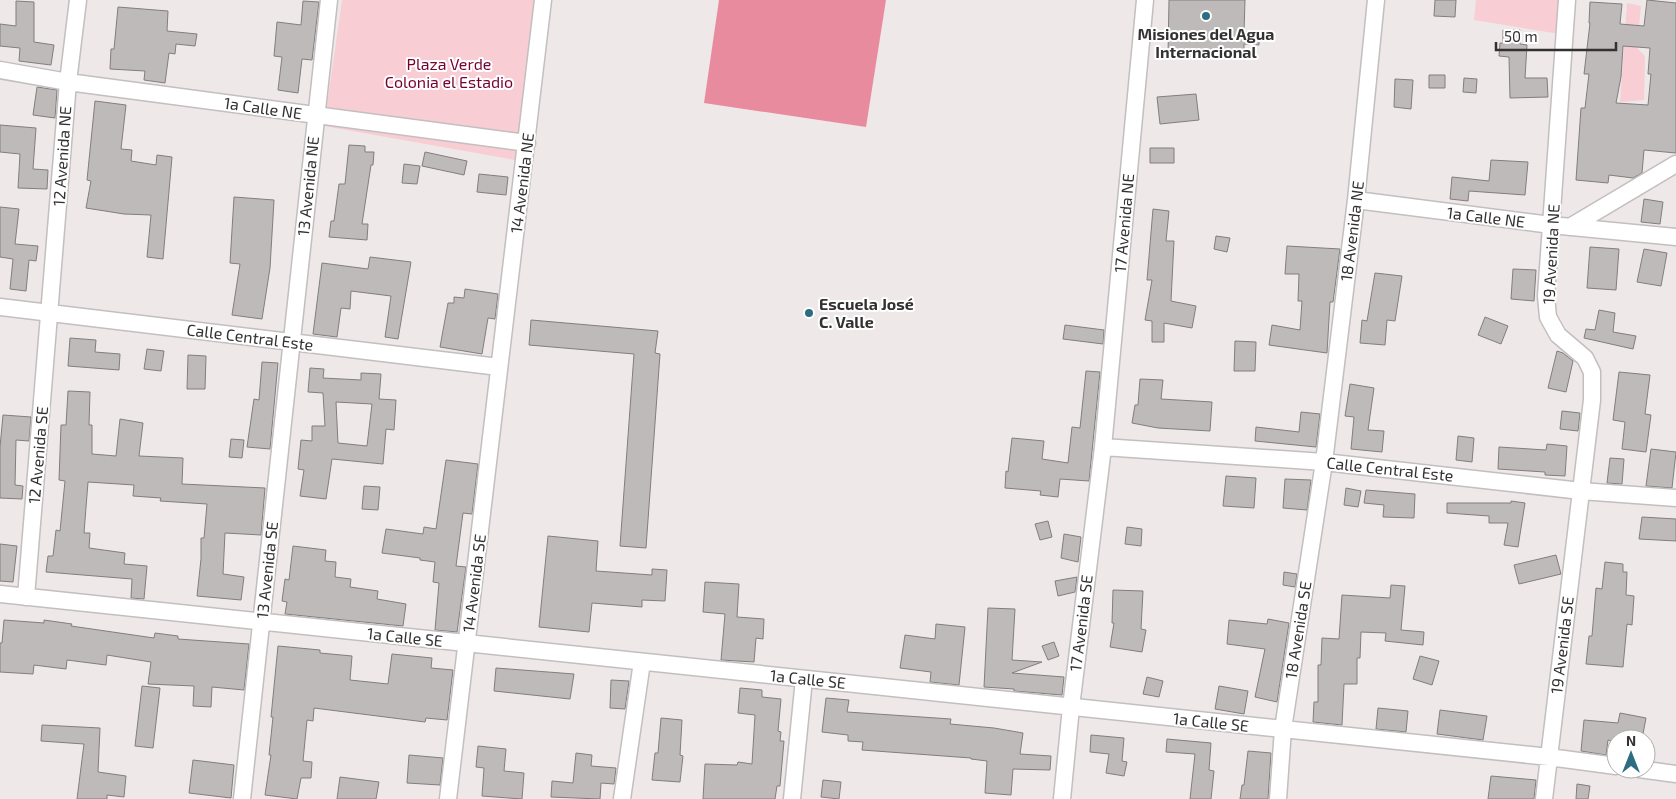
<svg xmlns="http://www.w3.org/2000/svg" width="1676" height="799" font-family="'Exo 2',sans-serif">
  <rect width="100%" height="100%" fill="#eee8e9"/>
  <!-- green -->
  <path fill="#f8cdd4" d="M342,0H534L515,160L324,126Z
    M1476,0H1561L1560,34L1474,20Z
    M1627,3L1641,6L1637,48L1645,56L1644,100L1620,102Z"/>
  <!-- forest -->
  <path fill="#e98b9e" d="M719,0H886L866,127L704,103Z"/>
  <!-- building -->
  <path fill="#bfbaba" stroke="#827d7e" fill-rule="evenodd" d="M1169,0H1245L1244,32H1259V45L1244,44V57L1168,56Z
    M1435,0H1456L1455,17L1434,16Z
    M1647,0L1676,3V153L1644,150L1642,173L1633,178L1609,175L1608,183L1576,180L1581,108H1585L1589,74H1584L1590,23H1589L1590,2L1622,4L1620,24L1644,26ZM1623,46L1650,48L1648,74H1651L1648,105L1616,103L1621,77Z
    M16,1L34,2V42L54,45L51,65L19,61L20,48L0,46V24L16,26Z
    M303,1L319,2L312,60L302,59L298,93L278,90L282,57L274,56L277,22L301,25Z
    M118,7L168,11L167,31L197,34L195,46L176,44L175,54L169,53L165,83L144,80L145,71L110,69L111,49H114Z
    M1503,30H1520V44L1527,45L1525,78H1547L1548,97L1510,98L1509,57L1499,56L1500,43H1503Z
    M1429,75H1445V88H1429Z
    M1464,78L1477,79L1476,93L1463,92Z
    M1395,79L1413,80L1411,109L1394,107Z
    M37,87L57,90L55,118L33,115Z
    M1196,94L1199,120L1160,124L1157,97Z
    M95,101L126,105L121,149L132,150L131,161L156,165L157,155L172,157L163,259L147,257L151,215L124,214L86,208L91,181L87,180Z
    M0,125L36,128L33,169L48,170L47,189L18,188L20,154L0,152Z
    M349,145L365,146V152H374L373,165H371L362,224H368L367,240L329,237L331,221H334L339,184H345Z
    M1150,148H1174V163H1150Z
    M425,152L467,161L464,175L422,166Z
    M1491,160L1528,162L1525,195L1469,191L1468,201L1450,199L1452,177L1489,181Z
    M404,164L420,166L417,184L402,183Z
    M479,174L508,177L506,195L477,192Z
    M234,197L274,200L270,268L262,319L232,315L240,264L230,263Z
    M1644,199L1663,202L1660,224L1641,222Z
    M0,207L19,209L15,244L38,246L36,261L29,260L26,291L10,289L13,259L0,257Z
    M1153,209L1169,211L1166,241H1174L1171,301L1196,306L1192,328L1164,323V342H1152V321L1145,320L1152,280H1147Z
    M1216,236L1230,238L1227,252L1214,249Z
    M1287,246L1340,249L1333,302H1330L1327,353L1269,345L1272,325L1300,330L1302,301H1298L1299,274H1285Z
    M1590,247L1619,249L1616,290L1587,288Z
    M1644,249L1667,253L1661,286L1637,282Z
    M370,257L411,262L398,339L385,337L391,296L351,291L350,309L341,308L337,337L313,334L322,263L368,269Z
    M1513,269L1536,270L1534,301L1511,299Z
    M1375,273L1402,276L1395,321L1387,320L1385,345L1360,343L1362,320L1367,321Z
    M465,289L498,294L495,319L488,318L482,354L440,347L448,303H454V297L464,298Z
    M1599,310L1615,313L1613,332L1636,336L1633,349L1584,338L1586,329L1595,330Z
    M1485,317L1508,326L1501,344L1478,335Z
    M531,320L658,331L655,353L660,354L646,548L620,546L634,354L529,345Z
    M1065,325L1104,330L1103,344L1063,339Z
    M70,338L96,340L95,352L120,354L119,370L68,366Z
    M1235,341L1256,342L1255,371H1234Z
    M147,349L164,351L161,371L144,369Z
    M1557,351L1563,353L1573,361L1566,392L1548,388Z
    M188,355L206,356L205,389H187Z
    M262,362L278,363L270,449L247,447L254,399L259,400Z
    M310,368L324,369L323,378L361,380V373L381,374L379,399L396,400L394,430L386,429L383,464L332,459L326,499L300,496L304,470L298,469L301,440L312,441V426H325L323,393L308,392ZM336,402L372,404L367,446L338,443Z
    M1086,371L1100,372L1089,481L1060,479L1058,497L1040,495L1041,491L1005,488L1006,471L1008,472L1012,438L1044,441L1042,459L1068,463L1072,427L1080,428Z
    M1619,372L1650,375L1645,414L1651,415L1646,452L1622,449L1625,422L1613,420Z
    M1140,379L1163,380L1161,399L1212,402L1210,431L1158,428L1132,423L1135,405H1138Z
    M1350,384L1374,388L1368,430L1384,431L1382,452L1351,449L1354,417L1345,416Z
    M68,391L90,392L89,425H92V454L116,456L120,419L143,423L139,456L183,458L182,484L265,488L261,535L225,533L223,574L244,577L241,600L197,596L201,559V538H204L207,504L160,501L161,498L133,496L134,485L88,482L84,533H90L89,548L125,553L124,564L147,566L144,599L131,598L132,579L46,572L48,556H53L56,530L60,531L65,481L59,480L61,425H66Z
    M1562,411L1580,413L1578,431L1560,429Z
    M1301,412L1320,414L1316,447L1255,441L1256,427L1299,432Z
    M3,415L31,417L29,441L16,440L15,485L23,486L22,499L0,498V447Z
    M1458,436L1474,438L1472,462L1456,460Z
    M231,439L244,440L242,458L229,457Z
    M1547,444L1567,446L1565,476L1545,475V472L1498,469L1499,447L1546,450Z
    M1651,449L1676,452L1672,488L1646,486Z
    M1610,458L1624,459L1622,484L1607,483Z
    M446,460L478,464L472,514L463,513L456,566L466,567L457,632L435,630L439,583L433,582L435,562L420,560V558L382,553L386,529L423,534L424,527L436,529Z
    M1226,476L1256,478L1254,508L1223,506Z
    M1285,479L1311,480L1307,510L1283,508Z
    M364,486L380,487L378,510L362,509Z
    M1346,488L1361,491L1358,507L1344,505Z
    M1366,490L1415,494L1414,518L1383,517L1384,505L1364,503Z
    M1511,501L1525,503L1518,547L1504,545L1508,523H1489V516L1447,513V503H1511Z
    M1642,517L1676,519V541L1639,539Z
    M1048,521L1052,537L1040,540L1035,524Z
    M1127,527L1142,529L1141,546L1125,544Z
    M1064,534L1081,537L1078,562L1061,558Z
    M548,536L598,541L596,571L652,575V569L667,570L665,601L642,600V607L592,603L589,632L539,627Z
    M0,544L17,546L13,582L0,581Z
    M293,546L326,550L325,561L336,562L335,577L351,579L350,587L378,591L377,599L406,604L403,626L285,614L287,602L282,601L285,579L289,580Z
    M1556,555L1561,574L1519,584L1514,565Z
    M1605,562L1623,564V572H1627L1626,595L1634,596L1632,625L1627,624L1623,667L1586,664L1589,636H1592L1596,588L1602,589Z
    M1284,572L1297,574L1295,587L1283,585Z
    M1077,577L1075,592L1058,596L1055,581Z
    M705,582L739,584L737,617L764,619L763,639L756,638L754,662L721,660L725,614L703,612Z
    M1391,585L1405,586L1401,630L1424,632L1423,645L1385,641L1386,633L1361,632L1360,658H1357V684H1344L1342,725L1313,722L1314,702H1318V665H1321L1322,638L1339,639L1342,595L1390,598Z
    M1113,590L1143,591L1141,629L1146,630L1142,652L1110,647L1114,623H1112Z
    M988,608L1015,609L1012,660L1042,662L1012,673L1064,677L1062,695L1014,691V689L984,687Z
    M1268,619L1289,623L1277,702L1255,697L1265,649L1227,644L1229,620L1267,624Z
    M4,620L44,623V620L72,624L71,626L154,638L155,633L178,636V639L249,644L244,690L212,687L211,707L193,706L194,686L148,684L151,662L107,655L106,665L67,660L66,669L34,665L33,674L0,672V643H2Z
    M936,624L965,627L959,685L930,682L931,672L900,668L905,635L935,639Z
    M1054,642L1059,656L1048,660L1042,646Z
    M278,646L320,650V653L352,656L350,680L388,684L392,654L432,658L431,668L453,670L447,720L426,718L425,722L314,708L313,721L307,720L303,761L312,762L311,778H301L297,799L265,795L271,755H269L273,717H271Z
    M1420,656L1439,661L1432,685L1413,679Z
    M496,668L574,674L570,699L494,691Z
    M1147,677L1163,681L1159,697L1143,694Z
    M611,680L629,681L625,709L610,708Z
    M142,686L160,688L153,748L135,746Z
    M1219,686L1248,691L1244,714L1215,709Z
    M740,688L762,690V697L781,699L778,731L781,732L780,741H784L780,786H777L775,799H703L705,764L737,765L738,762L752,764L755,715L738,713Z
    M826,698L849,700L847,712L951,719L950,724L994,728L1023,733L1020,754L1051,756L1050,770L1013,769L1011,795L985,793L987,761L971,759V758L862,750L863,742L848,741V735L822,732Z
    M1378,708L1408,711L1406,732L1376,729Z
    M1440,710L1487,716L1483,740L1437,734Z
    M1620,713L1646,718L1642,739H1616V742L1608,740L1606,755L1581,751L1584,720L1618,723Z
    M661,718L682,720L680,755L683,756L680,782L652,780L655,753H658Z
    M42,725L100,728L98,772L126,776L124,797L107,795V799H77L84,744L41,741Z
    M1091,735L1124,738L1122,761L1127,762L1124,776L1106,773L1109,754L1090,752Z
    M1167,739L1211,743L1209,770L1214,771L1211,799H1190L1195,754L1166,752Z
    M478,746L506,749L504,771L524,773L522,799L482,796L484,768L476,767Z
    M1248,751L1271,753L1268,799H1240L1242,785H1244Z
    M576,753L592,755L591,766L616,768L614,784L601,783L600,799L551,797L552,781L573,783Z
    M409,755L443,758L440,785L407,783Z
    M193,760L234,765L231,798L189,793Z
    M1491,776L1536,780L1534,799H1488Z
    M340,777L379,782L376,799H337Z
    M823,780L841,782L839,799L821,797Z
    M1577,784L1590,786L1588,799H1576Z"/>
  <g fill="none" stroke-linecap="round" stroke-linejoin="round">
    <defs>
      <path id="minor" d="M0,70L68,82L527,143
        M1356,200L1551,225L1676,237
        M1570,227L1676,164
        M0,307L499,367
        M1103,447L1324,462L1581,491L1676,498
        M0,594L1549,757L1616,766
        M26,597L68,82L78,0
        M1639,769L1676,774
        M242,799L329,0
        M448,799L543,0
        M622,799L642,662
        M792,799L804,679
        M1062,799L1071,707L1103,447L1145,0
        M1278,799L1283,729L1324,462L1356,200L1376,0
        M1544,799L1592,400V372L1585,358L1558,335L1548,317L1546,296L1567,0"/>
    </defs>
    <!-- minor casing -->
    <use href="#minor" stroke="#c3bebf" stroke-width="19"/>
    <!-- minor -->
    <use href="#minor" stroke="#fff" stroke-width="16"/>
  </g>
  <!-- markers -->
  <g fill="#2d6c81" stroke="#fff" stroke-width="2">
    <circle cx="1206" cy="16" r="5"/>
    <circle cx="809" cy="313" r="5"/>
  </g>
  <g text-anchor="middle" stroke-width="4" stroke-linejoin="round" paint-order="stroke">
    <!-- poi labels -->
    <g font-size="16" font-weight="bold" fill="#333132" stroke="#fff">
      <text x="1206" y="40">Misiones del Agua<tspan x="1206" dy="18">Internacional</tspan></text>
      <text x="819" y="310" text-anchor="start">Escuela José<tspan x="819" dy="18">C. Valle</tspan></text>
    </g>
    <!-- park labels -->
    <g font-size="16" fill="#760030" stroke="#fff">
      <text x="449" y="70">Plaza Verde<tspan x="449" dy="18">Colonia el Estadio</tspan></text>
    </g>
    <!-- street labels -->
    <g font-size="16" fill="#333132" stroke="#fff">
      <text transform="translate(263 108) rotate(8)" y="6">1a Calle NE</text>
      <text transform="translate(62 156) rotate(-86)" y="6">12 Avenida NE</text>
      <text transform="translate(522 183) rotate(-83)" y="6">14 Avenida NE</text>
      <text transform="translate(308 186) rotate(-84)" y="6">13 Avenida NE</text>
      <text transform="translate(1486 217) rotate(7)" y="6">1a Calle NE</text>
      <text transform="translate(1124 223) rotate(-85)" y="6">17 Avenida NE</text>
      <text transform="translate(1352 231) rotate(-83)" y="6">18 Avenida NE</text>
      <text transform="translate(1551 254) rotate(-87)" y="6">19 Avenida NE</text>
      <text transform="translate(250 337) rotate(7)" y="6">Calle Central Este</text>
      <text transform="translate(38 455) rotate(-85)" y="6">12 Avenida SE</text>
      <text transform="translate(1390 469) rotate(6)" y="6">Calle Central Este</text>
      <text transform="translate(267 570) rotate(-84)" y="6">13 Avenida SE</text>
      <text transform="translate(474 583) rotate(-83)" y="6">14 Avenida SE</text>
      <text transform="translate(1081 623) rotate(-83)" y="6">17 Avenida SE</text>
      <text transform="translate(1298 630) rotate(-81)" y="6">18 Avenida SE</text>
      <text transform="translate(405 637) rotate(6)" y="6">1a Calle SE</text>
      <text transform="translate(1562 645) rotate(-83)" y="6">19 Avenida SE</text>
      <text transform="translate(808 679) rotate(6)" y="6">1a Calle SE</text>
      <text transform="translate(1211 722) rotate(6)" y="6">1a Calle SE</text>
    </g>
  </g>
  <!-- north arrow -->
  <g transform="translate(1631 754)"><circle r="24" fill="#ffffff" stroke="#adadad"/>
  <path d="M0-4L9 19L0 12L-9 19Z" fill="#2d6c81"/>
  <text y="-8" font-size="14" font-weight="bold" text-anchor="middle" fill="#333132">N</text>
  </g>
  <!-- scale -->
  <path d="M1496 42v8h120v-8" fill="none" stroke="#333132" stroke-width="2.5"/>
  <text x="1504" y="42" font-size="15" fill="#333132" stroke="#ffffff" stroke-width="4" paint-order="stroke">50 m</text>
</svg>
